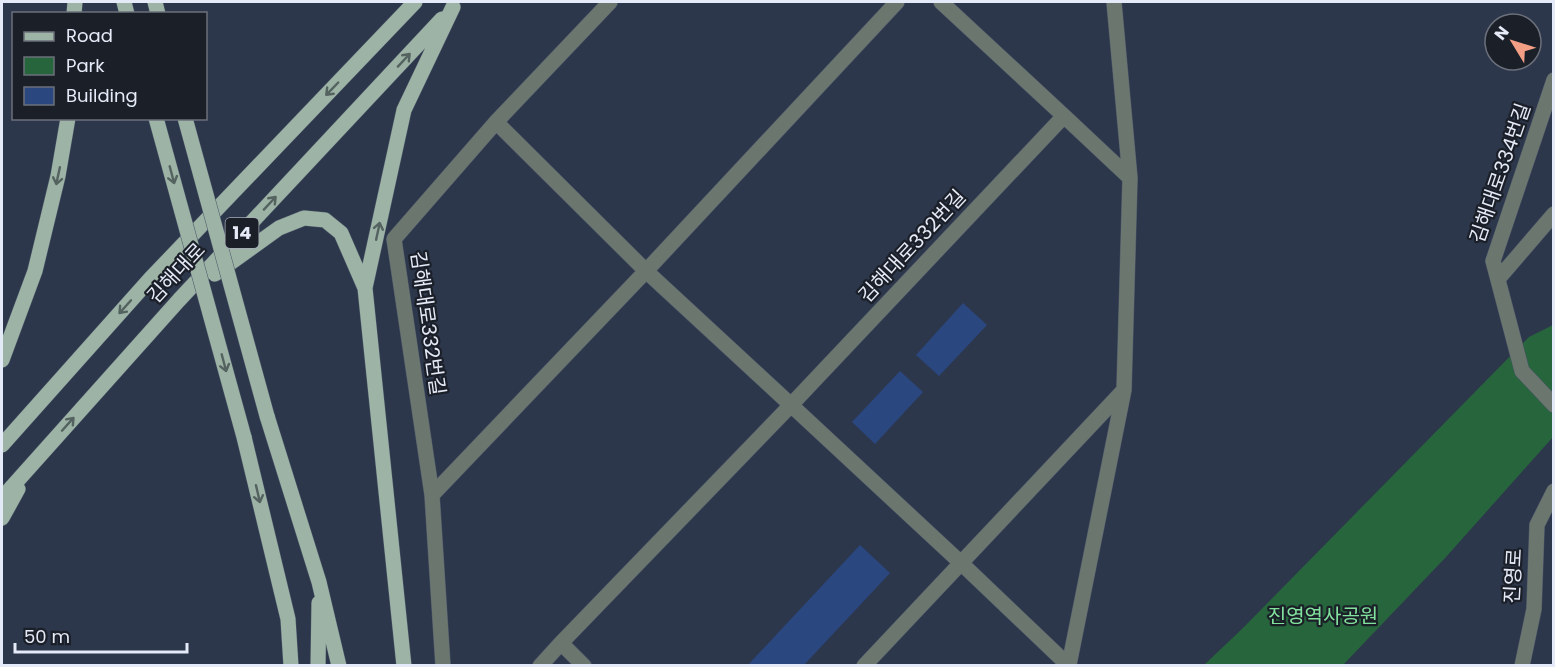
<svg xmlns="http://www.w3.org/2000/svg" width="1555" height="667" font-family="Poppins,'Noto Sans KR',sans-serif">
  <rect width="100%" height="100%" fill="#2d374b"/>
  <!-- green -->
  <path fill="#27653c" d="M1553,325V437L1446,557L1343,665L1203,666L1243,628L1529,337Z"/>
  <!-- building -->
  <path fill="#2b4780" d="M963,303L987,325L939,376L916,355Z
    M900,371L923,392L875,444L852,422Z
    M860,545L890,573L803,666H747Z"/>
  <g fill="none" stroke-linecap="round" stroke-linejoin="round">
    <defs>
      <path id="minor" d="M610,2L496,122L646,271L897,2
        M941,2L1064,116
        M1554,80L1493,261L1522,371L1554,405
        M496,122L394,239L432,495L646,271L791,405L1064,116L1130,178
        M1498,279L1554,214
        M432,495L443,666
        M561,643L791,405L961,563L1124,390
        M1069,665L1124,390L1130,178L1114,2
        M540,666L561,643L584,666
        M864,666L961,563L1069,666
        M1522,666L1534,609L1537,525L1554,491"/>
      <path id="major" d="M124,2L127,14
        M155,2L158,14
        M74,14L75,2
        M215,274L279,228L304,218L325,220L341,233L365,288
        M2,360L35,271L58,176L68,118
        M267,416L319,582L339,666
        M244,437L288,619L291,666
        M2,445L150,279L415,2
        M2,498L179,300L442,19
        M2,518L18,489
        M318,666L319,603
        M404,666L365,288L404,110L453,7"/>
    </defs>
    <!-- minor casing -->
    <use href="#minor" stroke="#4a5467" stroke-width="16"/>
    <!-- major casing -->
    <use href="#major" stroke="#4a5467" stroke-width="16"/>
    <!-- minor -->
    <use href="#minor" stroke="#6b766f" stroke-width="15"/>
    <!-- major -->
    <use href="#major" stroke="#9cb3a5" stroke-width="15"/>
    <defs>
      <path id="major-bridge" d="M156,118L244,437
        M185,118L267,416"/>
    </defs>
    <!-- major-bridge casing -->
    <use href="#major-bridge" stroke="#4a5467" stroke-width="16" stroke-linecap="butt"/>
    <!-- major-bridge -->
    <use href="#major-bridge" stroke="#9cb3a5" stroke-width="15"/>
  </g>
  <!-- one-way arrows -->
  <defs><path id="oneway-shaft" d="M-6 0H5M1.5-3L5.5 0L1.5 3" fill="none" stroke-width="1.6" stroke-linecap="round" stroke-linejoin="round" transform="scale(1.5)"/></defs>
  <g stroke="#546260">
    <use href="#oneway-shaft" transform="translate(404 60) rotate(-47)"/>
    <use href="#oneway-shaft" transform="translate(332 89) rotate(134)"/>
    <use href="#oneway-shaft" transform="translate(172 175) rotate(75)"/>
    <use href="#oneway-shaft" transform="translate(58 176) rotate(102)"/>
    <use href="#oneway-shaft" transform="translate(270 203) rotate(-47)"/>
    <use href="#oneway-shaft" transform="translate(378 231) rotate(-78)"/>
    <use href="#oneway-shaft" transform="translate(125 307) rotate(132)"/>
    <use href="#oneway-shaft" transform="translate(224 363) rotate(75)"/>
    <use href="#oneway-shaft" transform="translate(68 424) rotate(-48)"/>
    <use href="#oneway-shaft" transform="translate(258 494) rotate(77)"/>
  </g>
  <g text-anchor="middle" stroke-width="4.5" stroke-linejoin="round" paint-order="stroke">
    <!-- shield labels -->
    <rect fill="#1a1f28" stroke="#a7adb9" stroke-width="1.5" x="225.5" y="218" width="33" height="30" rx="4.5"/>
    <g font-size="18" font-weight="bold" fill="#e4eaf7">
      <text x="242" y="239">14</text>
    </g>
    <!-- street labels -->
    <g font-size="20" fill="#e4eaf7" stroke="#1a1f28">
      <text transform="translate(1500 173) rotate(-71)" y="7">김해대로334번길</text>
      <text transform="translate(912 246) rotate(-47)" y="7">김해대로332번길</text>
      <text transform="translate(176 273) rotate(-47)" y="7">김해대로</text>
      <text transform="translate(428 323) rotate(82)" y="7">김해대로332번길</text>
      <text transform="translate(1513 576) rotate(-87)" y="7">진영로</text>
    </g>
    <!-- park labels -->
    <g font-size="20" fill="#82e29d" stroke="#1a1f28">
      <text x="1323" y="623">진영역사공원</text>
    </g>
  </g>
  <!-- border -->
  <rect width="1555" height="667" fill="none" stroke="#e4eaf7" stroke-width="6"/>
  <!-- legend -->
  <rect x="12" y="12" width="195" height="108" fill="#1a1f28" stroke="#6b707b" stroke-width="1.5"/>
  <rect x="24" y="32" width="30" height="9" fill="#9cb3a5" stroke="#6b707b" stroke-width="1.5"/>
  <text x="66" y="42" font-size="18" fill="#e4eaf7">Road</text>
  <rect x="24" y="57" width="30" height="18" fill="#27653c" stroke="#6b707b" stroke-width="1.5"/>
  <text x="66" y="72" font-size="18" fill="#e4eaf7">Park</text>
  <rect x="24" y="87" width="30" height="18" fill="#2b4780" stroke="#6b707b" stroke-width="1.5"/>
  <text x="66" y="102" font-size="18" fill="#e4eaf7">Building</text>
  <!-- north arrow -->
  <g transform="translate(1513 42) rotate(308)"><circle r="28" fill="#1a1f28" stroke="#6b707b" stroke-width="1.5"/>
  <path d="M0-4.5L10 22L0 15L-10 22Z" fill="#f39f85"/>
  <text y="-9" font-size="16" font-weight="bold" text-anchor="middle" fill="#e4eaf7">N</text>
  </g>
  <!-- scale -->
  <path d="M15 643v9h172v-9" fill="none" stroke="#e4eaf7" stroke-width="3"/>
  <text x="24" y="643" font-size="18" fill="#e4eaf7" stroke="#1a1f28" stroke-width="4.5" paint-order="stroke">50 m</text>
</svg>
